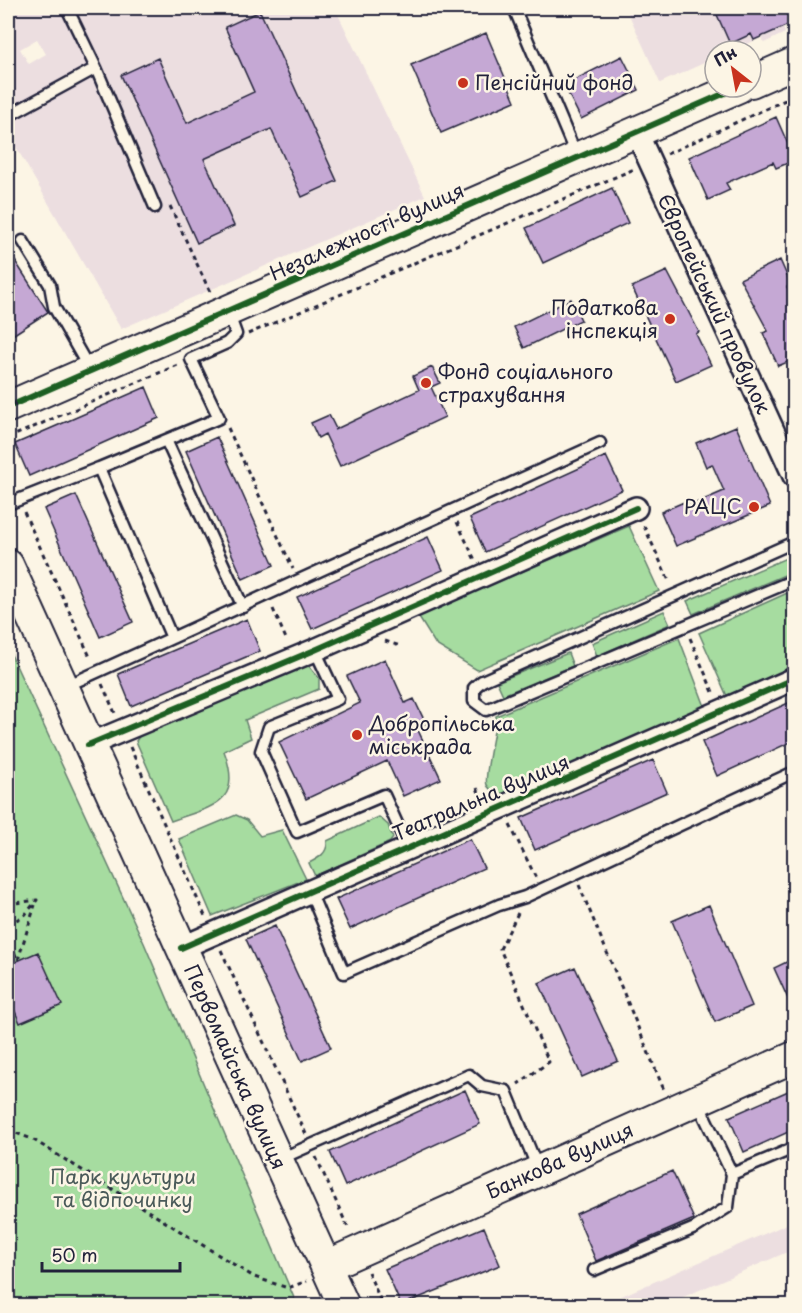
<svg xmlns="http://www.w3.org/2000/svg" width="802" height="1313" font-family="'Playpen Sans',sans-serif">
  <rect width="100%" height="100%" fill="#fcf5e5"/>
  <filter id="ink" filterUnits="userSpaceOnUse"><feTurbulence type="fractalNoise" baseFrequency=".0167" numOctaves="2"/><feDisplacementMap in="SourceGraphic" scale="12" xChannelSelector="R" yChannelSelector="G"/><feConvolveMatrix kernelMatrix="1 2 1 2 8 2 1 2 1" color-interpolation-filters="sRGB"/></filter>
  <g filter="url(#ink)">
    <!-- built -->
    <path fill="#ecdee0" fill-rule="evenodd" d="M8,8H335L425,196L121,329L8,133ZM37,39L46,54L29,64L20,49Z
      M626,8H794V23L783,28L785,33L764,43L762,37L732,51H715V58L660,83Z
      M794,1221V1249L665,1305H601Z"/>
    <!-- green -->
    <path fill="#a6dca0" stroke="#647f6e" stroke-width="1.5" d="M629,526L659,591L477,670L436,645L418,616Z
      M793,555L794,571L693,614L687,601Z
      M794,590V667L727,696L699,633Z
      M664,611L670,624L597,656L592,643Z
      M679,638L706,709L500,798C496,794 490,790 487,785C483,778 496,729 496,716Z
      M8,648L144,943L297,1305H8Z
      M568,653L573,666L503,695L497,682Z
      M307,664L319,678V689L245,720L251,738L224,751C244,804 212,806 171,821L136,741L140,735Z
      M236,815L247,820L260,836L282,830L306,879L212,916L179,839Z
      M379,817L388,825L393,838L390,842L315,876L309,863C319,858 328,853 327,841Z"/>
    <!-- building -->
    <path fill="#c5a8d4" stroke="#22223b" stroke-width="1.5" d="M714,8H795V22L754,40L751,34L730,44Z
      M260,11L337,181L302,197L271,129L204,159L234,226L197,243L121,75L158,58L187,123L254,92L225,27Z
      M486,33L515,101L441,133L411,65Z
      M622,56L639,90L581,119L564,85Z
      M776,117L795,160L776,168L773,162L726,183L730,190L708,200L689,157Z
      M612,188L628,223L543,263L526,228Z
      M8,250L48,312L8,338Z
      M780,260L791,285L787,287L795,304V359L778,366L763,333L768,331L740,279Z
      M667,271L699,332L696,334L711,365L676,381L632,287Z
      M571,299L581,320L524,348L514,327Z
      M432,367L440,383L431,387L445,417L340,466L325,434L318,438L311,423L329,415L336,429L334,430L419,390L413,376Z
      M146,387L159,418L29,476L15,444Z
      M736,426L770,506L676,546L661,512L684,502L687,507L724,491L712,464L706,467L696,443Z
      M217,437L274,565L243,579L186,451Z
      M606,456L622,490L485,552L470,518Z
      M76,495L133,622L100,637L44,509Z
      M428,537L443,570L312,629L297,597Z
      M247,619L260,651L131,706L118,674Z
      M385,659L405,703L414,699L426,724L417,728L441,779L403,796L387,761L306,799L279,742L360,703L347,676Z
      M795,700V740L717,776L702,742Z
      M653,760L667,792L535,850L521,818Z
      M470,839L484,868L350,929L336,899Z
      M709,905L752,1006L715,1022L672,921Z
      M275,926L331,1048L302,1061L246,939Z
      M38,952L62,1005L20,1023L8,995V965Z
      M795,958V1014L774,968Z
      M575,967L618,1061L582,1077L539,983Z
      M795,1088V1129L744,1152L729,1117Z
      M465,1090L480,1124L345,1186L330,1152Z
      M672,1171L694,1219L596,1261L576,1214Z
      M484,1227L500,1265L401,1305L385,1269Z"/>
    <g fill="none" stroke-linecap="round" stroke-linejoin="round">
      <defs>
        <path id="lane" d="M67,8L96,68L155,207
          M514,8L577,157
          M8,116L96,68
          M23,241L50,285L54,307L90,370
          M166,440L243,607
          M8,504L99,468
          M794,542L482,681L474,688V701L486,710L794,580
          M172,638L600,443
          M315,650L338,699L269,727L261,751L297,832L384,795L408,848
          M64,687L172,638L99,468L219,418L191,359L227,343L236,334L228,312
          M309,889L344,973L499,905L525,897L794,772
          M280,1159L469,1075L482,1086L506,1091L538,1169
          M732,1174L794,1148
          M594,1270L695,1228L728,1207L732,1174L698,1103"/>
        <path id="street" d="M636,131L794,476
          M88,745L315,650L636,508
          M181,948L794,679"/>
        <path id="secondary" d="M751,82L794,63
          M8,407L739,87
          M8,565L344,1306
          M326,1266L794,1057"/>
      </defs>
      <!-- lane casing -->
      <use href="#lane" stroke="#22223b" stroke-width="15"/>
      <!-- street casing -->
      <use href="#street" stroke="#22223b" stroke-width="26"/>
      <!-- secondary casing -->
      <use href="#secondary" stroke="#22223b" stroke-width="34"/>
      <!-- path -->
      <path stroke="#22223b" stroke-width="3" stroke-dasharray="4.5 4.5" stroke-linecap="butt" d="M667,154L794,96
        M170,206L210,292
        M248,334L634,169
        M228,428L293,569
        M8,438L180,364
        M8,474L13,486
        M24,512L91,659
        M457,522L475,560
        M644,526L670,583
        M273,609L287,641
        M690,638L713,692
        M385,641L400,646
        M102,684L115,713
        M130,747L205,916
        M477,788L480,795
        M510,825L536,878
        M579,885L664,1090
        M8,904L37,900L24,916L8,924
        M518,913L500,949L549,1062L518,1084
        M8,936L17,959
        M221,950L306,1134
        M18,960L35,905
        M8,1130L32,1139L254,1277L288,1288L307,1281
        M316,1157L349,1230
        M368,1272L383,1306"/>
      <!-- lane -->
      <use href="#lane" stroke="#fcf5e5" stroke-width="10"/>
      <!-- street -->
      <use href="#street" stroke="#fcf5e5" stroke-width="21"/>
      <!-- secondary -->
      <use href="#secondary" stroke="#fcf5e5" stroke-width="30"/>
      <defs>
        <path id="cycleway" d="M8,407L739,87
          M88,745L315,650L636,508
          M181,948L794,679"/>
      </defs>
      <!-- cycleway casing -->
      <use href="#cycleway" stroke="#fcf5e5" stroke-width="10"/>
      <!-- cycleway -->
      <use href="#cycleway" stroke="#1b5e20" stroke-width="6"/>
    </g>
  </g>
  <!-- markers -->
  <g fill="#c8321e" stroke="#fcf5e5" stroke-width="2">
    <circle cx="463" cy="83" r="6"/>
    <circle cx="670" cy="319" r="6"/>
    <circle cx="426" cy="383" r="6"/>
    <circle cx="754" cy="507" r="6"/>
    <circle cx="357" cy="735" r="6"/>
  </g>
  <g text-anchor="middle" stroke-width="5" stroke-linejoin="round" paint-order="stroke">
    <!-- poi labels -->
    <g font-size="20" fill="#22223b" stroke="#fcf5e5" text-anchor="start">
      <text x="475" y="90">Пенсійний фонд</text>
      <text x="658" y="315" text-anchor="end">Податкова<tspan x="658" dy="23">інспекція</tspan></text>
      <text x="438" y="379">Фонд соціального<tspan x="438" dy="23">страхування</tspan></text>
      <text x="742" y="514" text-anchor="end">РАЦС</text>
      <text x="369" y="731">Добропільська<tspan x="369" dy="23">міськрада</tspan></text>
    </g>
    <!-- street labels -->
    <g font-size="20" fill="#22223b" stroke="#fcf5e5">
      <text transform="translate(367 232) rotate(-24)" y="7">Незалежності вулиця</text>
      <text transform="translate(714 304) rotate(65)" y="7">Європейський провулок</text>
      <text transform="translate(481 798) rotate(-23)" y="7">Театральна вулиця</text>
      <text transform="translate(235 1067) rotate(66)" y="7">Первомайська вулиця</text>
      <text transform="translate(560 1161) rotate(-24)" y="7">Банкова вулиця</text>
    </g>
    <!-- park labels -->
    <g font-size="20" fill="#4a5a59" stroke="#fcf5e5">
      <text x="123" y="1184">Парк культури<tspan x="123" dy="23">та відпочинку</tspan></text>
    </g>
  </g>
  <!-- margin -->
  <rect width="802" height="1313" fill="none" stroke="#fcf5e5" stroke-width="30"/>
  <rect x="15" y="15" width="772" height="1283" fill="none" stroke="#22223b" stroke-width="2" filter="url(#ink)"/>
  <!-- north arrow -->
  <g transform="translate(733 69) rotate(329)"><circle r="28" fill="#fcf5e5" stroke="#a5a1a1" stroke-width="1.5"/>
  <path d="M0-4.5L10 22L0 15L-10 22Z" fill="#c8321e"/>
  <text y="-9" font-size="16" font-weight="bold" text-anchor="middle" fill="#22223b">Пн</text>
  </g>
  <!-- scale -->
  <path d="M42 1262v9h138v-9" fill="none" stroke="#22223b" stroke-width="3"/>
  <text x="51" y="1262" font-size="18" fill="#22223b" stroke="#fcf5e5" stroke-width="4.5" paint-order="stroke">50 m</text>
</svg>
